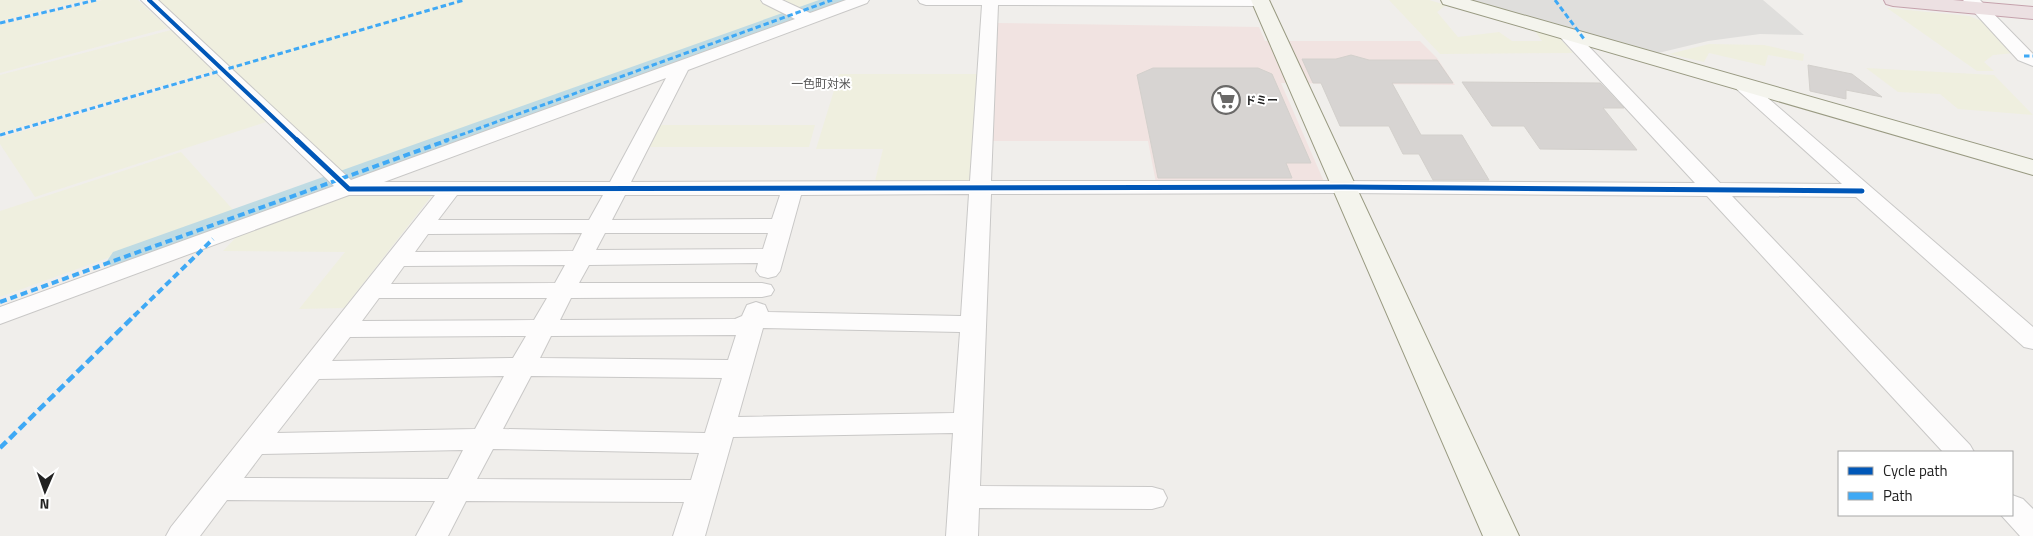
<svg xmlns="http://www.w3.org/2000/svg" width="2033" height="536" font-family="'Titillium Web','Noto Sans JP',sans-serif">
  <rect width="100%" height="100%" fill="#f0eeeb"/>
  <!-- residential -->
  <path fill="#dfdedc" d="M1466,0H1763L1804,35L1760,34L1708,41L1654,54Z"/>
  <!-- commercial -->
  <path fill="#f1e3e1" d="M995,23L1259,27L1265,41H1420L1437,58L1455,85L1281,83L1325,184L1156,183L1148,141H987Z"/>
  <!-- farmland -->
  <path fill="#efefdf" d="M0,0H87L0,21Z
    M102,0H138L168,28L0,73V25Z
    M154,0H826L343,175Z
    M1389,0H1429L1446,5L1437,12L1458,37L1499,32L1512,41H1542L1535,31L1559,37L1573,53L1440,54Z
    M1887,8L1969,16L1982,21L2014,53L1993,55L1984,62L1994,71H1977Z
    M171,30L217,70L0,133V75Z
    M1709,44L1764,45L1804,54L1803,61L1768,55L1765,66L1709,53L1704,62L1669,54Z
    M1866,68L1994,75L2033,115L1958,109L1940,94L1898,92Z
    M216,74L266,122L35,197L0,144V138Z
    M839,74H980L972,184L874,185L883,149H816Z
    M660,125H815L809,147H649Z
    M181,152L235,212L0,297V211Z
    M346,194H433L344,308L299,309L345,252L223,251L240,233Z"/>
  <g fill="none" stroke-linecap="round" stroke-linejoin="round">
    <!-- river -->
    <path fill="#bfdbe3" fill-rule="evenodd" d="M819,0H859L855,6L141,270L127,273L113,270L107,261L113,252Z"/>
  </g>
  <!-- building -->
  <path fill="#d7d4d2" stroke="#d3d0cc" d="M1351,55L1369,60H1437L1453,83H1392L1421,135H1462L1489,180H1433L1419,154H1403L1389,126H1340L1321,83H1313L1302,59H1336Z
    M1808,65L1852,74L1882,97L1846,90V99L1810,91Z
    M1153,68H1258L1272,74L1311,163H1286L1292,178H1158L1137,75Z
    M1462,82L1600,83L1624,108H1603L1637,150L1540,149L1524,126H1492Z"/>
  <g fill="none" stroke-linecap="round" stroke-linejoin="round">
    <defs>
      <path id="street" d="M141,0H158L351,180L795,19L763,3L761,0H782L810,13L846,0H869L867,3L688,70L631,182L970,181L982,5H926L920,3L918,0H1267L1266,4L1260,6L998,5L991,181H1345L1695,183L1561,38L1559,34L1561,30H1573L1720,183L1842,184L1731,84L1733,80L1740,78L1747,80L2033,327V349L2024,347L1856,197L1732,196L1970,445L1974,452H1943L1707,196L1345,193L991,194L980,486L1152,487L1163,490L1167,498L1163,506L1152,509L979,508L978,536H946L953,433L733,437L705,536H673L684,502L466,501L448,536H416L435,501L227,500L200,536H166L171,527L435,195H349L0,324V307L334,186ZM666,78L610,182H384ZM969,194L961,316L768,312L765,305L756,302L747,305L742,316L735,319L560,320L571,298L762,297L771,295L774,290L771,285L762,283H579L589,265L758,263L756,271L760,276L768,278L776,276L780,271L801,195ZM457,195H603L589,220H438ZM625,195H780L772,219L612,220ZM582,233L573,251L415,252L428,234ZM605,233H768L763,249L596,250ZM565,265L555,283L391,284L404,266ZM379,298H547L534,320L362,321ZM763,328L960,332L954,413L738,417ZM736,335L728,360L540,358L551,336ZM526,336L513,358L332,361L350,337ZM504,376L475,429L277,433L319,379ZM531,376L722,378L705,433L503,429ZM493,449L699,453L691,480L477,479ZM463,450L448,479L244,478L262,454Z
        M1963,0H1980L2033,54V66L2018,60Z
        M2012,495L2023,499L2033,509V536H2020L2001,515H2012Z"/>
      <path id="secondary" d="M1251,0H1269L1519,536H1483Z
        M1441,0H1470L2033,160V175L1443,4Z"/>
      <path id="highway" d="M1884,0H1953L2033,7V19L1893,6L1886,4Z"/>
    </defs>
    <!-- street casing -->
    <use href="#street" stroke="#c9c8c7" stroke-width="2"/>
    <!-- secondary casing -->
    <use href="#secondary" stroke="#999a82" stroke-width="2"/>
    <!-- highway casing -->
    <use href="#highway" stroke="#c5a2ac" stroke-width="2"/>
    <!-- street -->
    <use href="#street" fill="#fdfcfc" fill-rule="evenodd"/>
    <!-- secondary -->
    <use href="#secondary" fill="#f4f4ed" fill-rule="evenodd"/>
    <!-- highway -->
    <use href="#highway" fill="#ece0e2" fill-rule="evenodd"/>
    <!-- quiet-far2 -->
    <path stroke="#3fa9f5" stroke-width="3" stroke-dasharray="5.5 3" stroke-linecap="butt" d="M1555,0L1584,39
      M0,23L96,0
      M2024,56H2033
      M0,135L464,0
      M444,141L832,0"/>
    <!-- quiet-far1 -->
    <path stroke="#3fa9f5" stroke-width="4" stroke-dasharray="7 4" stroke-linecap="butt" d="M0,302L448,140
      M134,316L213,239"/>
    <!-- quiet -->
    <path stroke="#3fa9f5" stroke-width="4.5" stroke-dasharray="9 4.5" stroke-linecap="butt" d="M0,448L135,315"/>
    <defs>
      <path id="cycleway-far1" d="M149,0L298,141"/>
      <path id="cycleway" d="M297,140L349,189L1345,187L1862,191"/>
    </defs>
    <!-- cycleway-far1 casing -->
    <use href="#cycleway-far1" stroke="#fff" stroke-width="6"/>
    <!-- cycleway casing -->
    <use href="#cycleway" stroke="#fff" stroke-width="8"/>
    <!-- cycleway-far1 -->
    <use href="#cycleway-far1" stroke="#0057b8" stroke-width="4"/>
    <!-- cycleway -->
    <use href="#cycleway" stroke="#0057b8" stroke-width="5"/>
  </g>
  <!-- icons -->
  <defs>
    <symbol id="supermarket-ring" viewBox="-11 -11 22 22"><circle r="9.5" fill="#fff" stroke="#6a6968" stroke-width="1.5"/><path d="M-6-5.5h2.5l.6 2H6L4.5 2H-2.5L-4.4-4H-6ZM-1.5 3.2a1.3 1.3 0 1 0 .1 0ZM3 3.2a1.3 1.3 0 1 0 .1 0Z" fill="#6a6968"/></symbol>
  </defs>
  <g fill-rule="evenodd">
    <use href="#supermarket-ring" x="1210" y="84" width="32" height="32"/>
  </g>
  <g text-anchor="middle" stroke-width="4" stroke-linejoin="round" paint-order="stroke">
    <!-- far-poi labels -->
    <g font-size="11" font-weight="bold" fill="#222" stroke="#fff" text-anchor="start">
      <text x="1245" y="104">ドミー</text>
    </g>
    <!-- far-quarter labels -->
    <g font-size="12" fill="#555" stroke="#fff">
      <text x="821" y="88">一色町対米</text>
    </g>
  </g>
  <!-- legend -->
  <rect x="1838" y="451" width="175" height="65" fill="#ffffff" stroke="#a7a7a7"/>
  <rect x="1848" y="467" width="25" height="8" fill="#0057b8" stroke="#a7a7a7"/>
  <text x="1883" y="476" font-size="15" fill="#222222">Cycle path</text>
  <rect x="1848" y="492" width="25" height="8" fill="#3fa9f5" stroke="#a7a7a7"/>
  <text x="1883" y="501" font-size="15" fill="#222222">Path</text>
  <!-- north arrow -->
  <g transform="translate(45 491) rotate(182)" stroke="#ffffff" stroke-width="4" paint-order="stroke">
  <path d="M0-4L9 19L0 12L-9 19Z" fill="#222222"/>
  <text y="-8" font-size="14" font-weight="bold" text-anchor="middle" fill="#222222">N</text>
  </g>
</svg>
